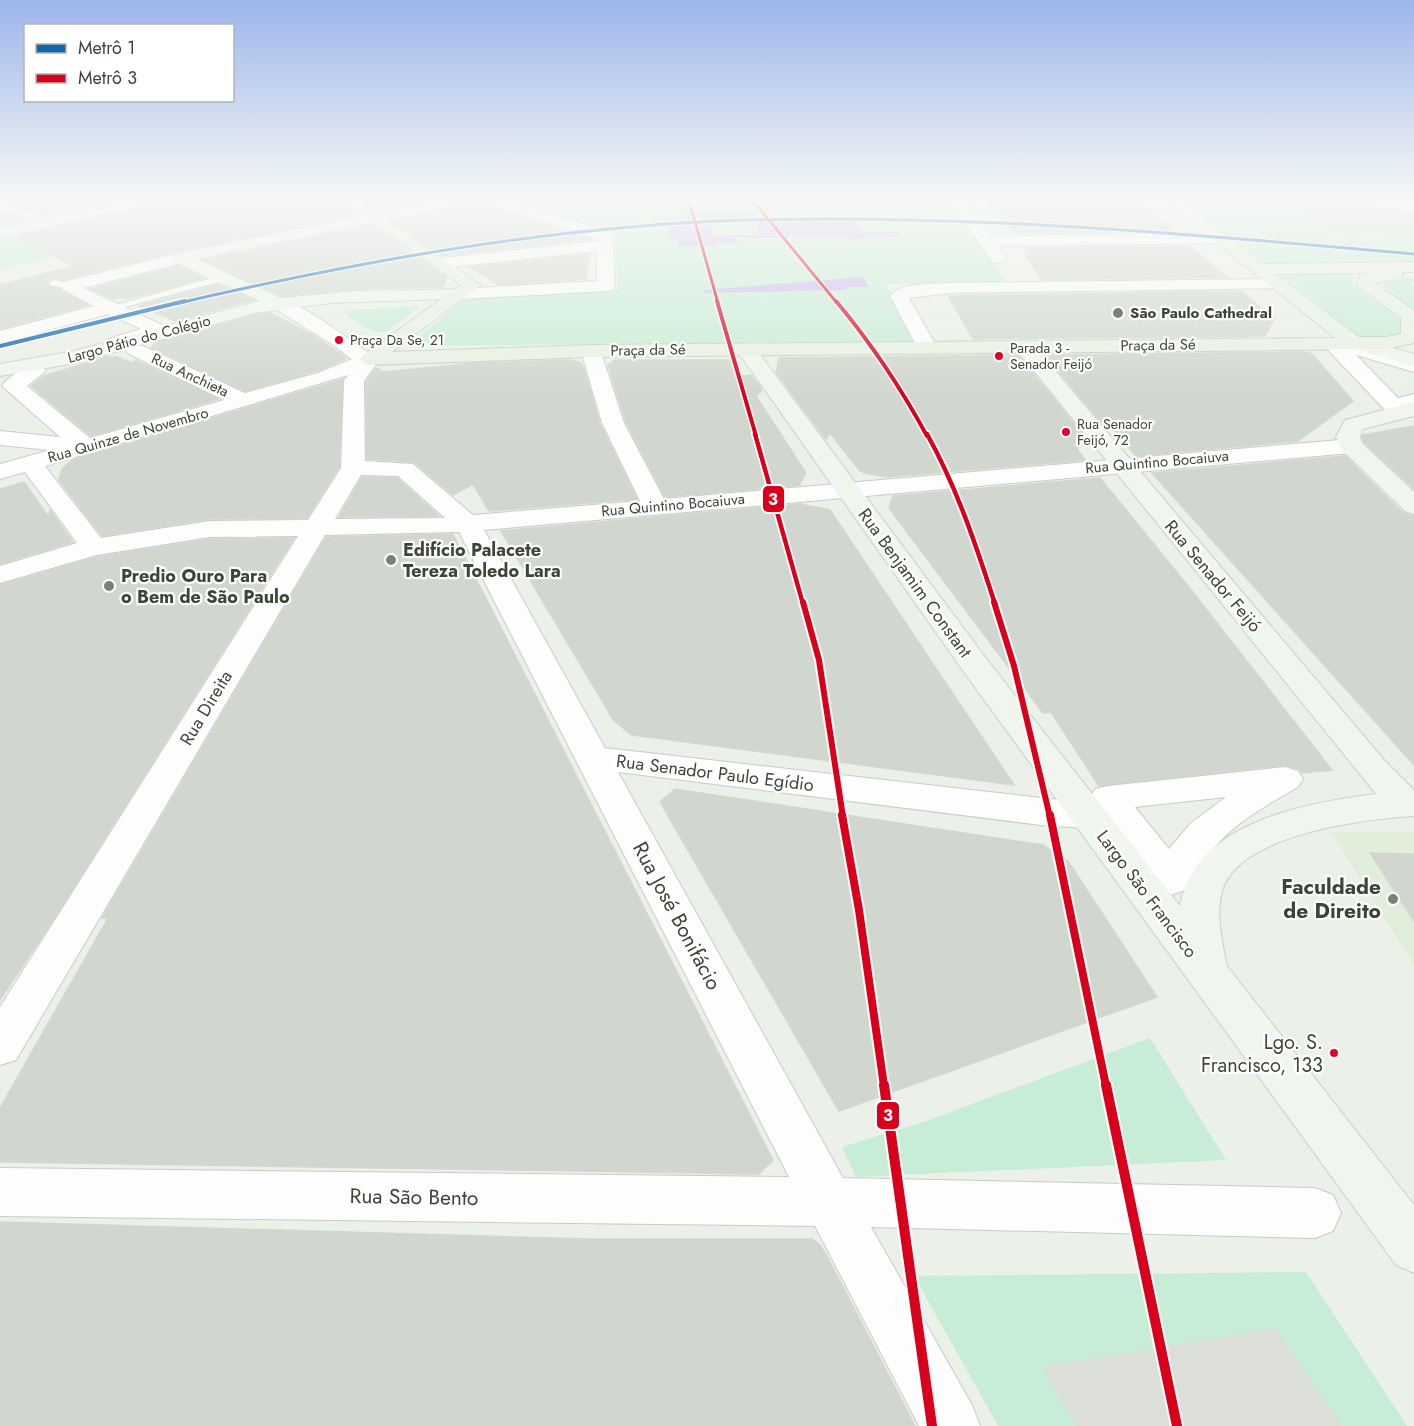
<svg xmlns="http://www.w3.org/2000/svg" width="1414" height="1426" font-family="Jost,sans-serif">
  <rect width="100%" height="100%" fill="#ebf0e8"/>
  <!-- education -->
  <path fill="#e1eeda" d="M1331,832H1414V965Z"/>
  <!-- green -->
  <path fill="#c8edd6" d="M496,197H946L1007,283L886,284L913,341L408,346L465,298L618,289L615,235Z
    M1177,197H1271L1331,234L1414,233V263H1379L1352,246L1377,263L1268,265Z
    M49,227L90,248L0,270V238Z
    M1345,271L1354,278L1352,284L1400,319L1402,336L1363,340L1278,272Z
    M1399,277L1414,278V282L1411,283L1414,286V312C1402,303 1387,296 1382,281Z
    M417,306V308C381,335 387,342 347,316L345,311Z
    M1150,1038L1226,1160L856,1177L842,1147L918,1124Z
    M1306,1272L1407,1426H998L914,1276Z"/>
  <!-- parking -->
  <path fill="#dbdfd8" d="M1275,1328L1342,1426H1076L1042,1367Z"/>
  <!-- water -->
  <path fill="#ccb7f0" fill-rule="evenodd" d="M726,213L759,214L761,218L855,221L861,232H899L901,236L850,239L847,235H790V238H736L737,243H715V246H679L678,239H669L668,219L677,218V214ZM710,221H756L760,235L712,236Z
    M864,277L869,287H846L847,290L704,293V290Z"/>
  <!-- building -->
  <path fill="#d1d7ce" stroke="#d2d8ce" stroke-width="1.5" d="M1,197H133L43,216Z
    M171,197H335L358,215L174,252L63,280L53,278L47,282L48,286L60,289L88,305L0,329V285L74,266L16,237L162,203Z
    M357,197H447L377,211Z
    M989,197H1131L1138,199L1174,231L1014,233L988,201L992,200Z
    M1276,197H1324L1333,203L1414,212V233L1329,232Z
    M479,203L590,239L442,256L392,221Z
    M10,212L28,220L0,226V214Z
    M372,225L447,278L443,287L357,289L281,296L204,260Z
    M1190,246L1226,277L1042,280L1026,256H1032L1025,248Z
    M589,254L586,279L499,285L470,267Z
    M178,266L204,278L127,299L122,297L113,299L91,289Z
    M218,284L253,300L176,321L139,306Z
    M1241,291L1274,318L1265,336L973,339L948,296Z
    M270,313L313,335L347,358L317,371L245,391L151,347L155,343L255,315Z
    M1304,352L1312,354L1353,401L1298,441L1136,456L1107,423L1104,425L1045,355Z
    M1018,355L1087,440L1077,449L1085,460L886,477L865,473L860,471L830,433L826,439L822,434L776,372L779,358Z
    M106,357H117L132,363L136,360L218,399L91,436L31,386L44,376Z
    M568,360L579,362L583,366L600,424L637,499L489,511L473,484L453,495L414,462L367,459L366,382L376,368L383,372L476,363Z
    M615,360H730L741,376L751,375L762,390L756,396L806,473L799,485L665,497L626,422L608,365Z
    M343,379L339,467L307,518L210,519L102,536L59,480L62,469L72,460Z
    M1414,426V489L1364,442L1362,437L1363,435Z
    M1345,456L1403,513L1414,516V765L1152,473Z
    M362,477L397,478L439,516L339,517Z
    M1100,478L1188,586L1332,770L1302,773L1299,769L1285,765L1099,786L1051,712L1043,713L889,508L893,496Z
    M24,482L48,516L50,510L73,542L0,564V489Z
    M800,504L830,510L1014,785L632,735L614,721L501,531Z
    M453,534L773,1160L759,1174L0,1162V1108L108,918H102L326,537Z
    M294,538L55,917L0,1000V585L97,557L210,539Z
    M675,789L1043,845L1068,861L1157,997L839,1111L660,802Z
    M1370,853L1414,854V921Z
    M0,1222L589,1239H812L820,1245L828,1258L915,1426H0Z"/>
  <g fill="none" stroke-linecap="round" stroke-linejoin="round">
    <defs>
      <path id="lane" d="M0,199L40,216L41,218L34,220L0,205Z
        M222,275L226,276V280L110,311L105,308Z
        M54,280L73,284L74,286L69,289L50,285L49,283Z"/>
      <path id="street" d="M476,197H497L611,233L613,236L615,286L612,290L606,291L461,299L455,298L452,294L455,290L461,289L597,281V251L443,268L437,267L435,263L437,259L443,258L597,241V239L478,200Z
        M947,197H961L991,236L1222,233L1230,238L1222,243L998,246L1007,258L999,263L993,262Z
        M180,253L186,254L188,258L186,262L84,288L162,325L166,331L163,335L115,349L108,347L105,343L108,339L141,329L109,314L0,343V331L94,306L63,290L60,286L63,282Z
        M1280,279L1286,280L1289,284L1286,288L950,293L909,298L937,347L934,351H920L917,347L890,296C900,282 934,284 950,283Z
        M278,298C303,304 342,334 364,350C370,354 376,353 380,359L364,381L365,461L413,464L473,515L640,501L602,423L583,358L586,354H600L603,358L624,423L664,499L1351,439L1359,441L1363,446L1359,451L1351,453L484,530L605,748L1094,804L1090,798L1095,789L1108,786L1285,767L1298,771L1303,779L1298,787C1244,818 1215,835 1185,890L1171,895L1157,890L1104,818L1100,824L1087,828L1041,825L618,772L843,1178L1315,1188L1333,1195L1341,1213L1333,1231L1315,1238L871,1227L972,1405L980,1426H919L815,1226L0,1216V1168L789,1177L459,532L325,535L16,1060L0,1065V1007L298,536L210,537L97,555L0,583V566L77,543L25,472L0,479V464L50,450L0,445V431L60,437L2,386C10,374 30,363 43,367L46,371L27,386L90,438L224,400L129,354L126,350L129,346H143L245,393L318,373L352,359L332,344L272,307L269,303L272,299ZM348,375L344,381L341,468L308,520L210,521L101,538L45,466ZM361,475L398,476L445,518L335,519ZM1226,797L1191,823L1169,849L1135,807Z
        M1337,342H1352L1414,360V372L1356,355L1398,398L1414,394V408L1393,412L1385,410L1330,352L1327,348L1330,344Z"/>
      <path id="secondary" d="M143,197H169L162,201L0,238V228Z
        M457,197H484L477,201L197,259L281,298L357,291L461,289L467,290L470,294L467,298L331,303L255,313L76,363L0,376V364L74,351L260,301L174,262L172,258L174,254Z
        M1326,197H1370L1414,202V210L1333,201Z
        M1354,337L1414,354V366L1347,347L1344,343L1347,339Z
        M1024,340L1031,342L1384,760L1414,790V816C1365,819 1242,834 1223,888C1215,913 1222,941 1227,966L1414,1205V1273L1396,1265L966,675L736,349L739,345H753L988,661L1180,906C1194,822 1305,803 1376,794L1017,350L1014,346L1017,342Z
        M1414,402V416L1363,429L1360,437L1362,443L1414,492V514L1405,511L1343,451L1336,437L1345,420Z"/>
      <path id="primary" d="M337,197H353L481,285L392,352L590,345L1335,338L1160,197H1176L1263,264L1414,262V272H1401L1403,275L1400,279L1374,283L1414,310V343L1386,349L590,357L370,365L363,363L360,359L363,355L461,285ZM1368,273L1361,274L1356,285L1401,318V334L1386,337H1359L1276,274Z"/>
    </defs>
    <!-- lane casing -->
    <use href="#lane" stroke="#c7cdc4" stroke-width="2"/>
    <!-- street casing -->
    <use href="#street" stroke="#c7cdc4" stroke-width="2"/>
    <!-- secondary casing -->
    <use href="#secondary" stroke="#c7d3c2" stroke-width="2"/>
    <!-- primary casing -->
    <use href="#primary" stroke="#bfd3b5" stroke-width="2"/>
    <!-- lane -->
    <use href="#lane" fill="#fcfdfc" fill-rule="evenodd"/>
    <!-- street -->
    <use href="#street" fill="#fcfdfc" fill-rule="evenodd"/>
    <!-- secondary -->
    <use href="#secondary" fill="#f0f6ee" fill-rule="evenodd"/>
    <!-- primary -->
    <use href="#primary" fill="#e8f1e3" fill-rule="evenodd"/>
    <defs>
      <path id="metro-1-far1" d="M179,303C365,260 555,226 747,220C970,214 1192,234 1414,254"/>
      <path id="metro-1" d="M0,346L185,301"/>
      <path id="metro-2-far5" d="M688,197L718,303
        M750,197L837,303"/>
      <path id="metro-2-far4" d="M717,301L756,436
        M836,301C871,343 901,388 927,436"/>
      <path id="metro-2-far3" d="M755,434L803,604
        M927,434C957,488 976,545 995,604"/>
      <path id="metro-2-far2" d="M803,602L819,660L843,817
        M994,602L1014,666L1050,817"/>
      <path id="metro-2-far1" d="M842,815L859,910L884,1086
        M1050,815L1106,1086"/>
      <path id="metro-2" d="M884,1085L932,1426
        M1106,1085L1177,1426"/>
    </defs>
    <!-- metro-1-far1 casing -->
    <use href="#metro-1-far1" stroke="#fff" stroke-width="5"/>
    <!-- metro-1 casing -->
    <use href="#metro-1" stroke="#fff" stroke-width="7"/>
    <!-- metro-2-far5 casing -->
    <use href="#metro-2-far5" stroke="#fff" stroke-width="5"/>
    <!-- metro-2-far4 casing -->
    <use href="#metro-2-far4" stroke="#fff" stroke-width="7"/>
    <!-- metro-2-far3 casing -->
    <use href="#metro-2-far3" stroke="#fff" stroke-width="8"/>
    <!-- metro-2-far2 casing -->
    <use href="#metro-2-far2" stroke="#fff" stroke-width="10"/>
    <!-- metro-2-far1 casing -->
    <use href="#metro-2-far1" stroke="#fff" stroke-width="12"/>
    <!-- metro-2 casing -->
    <use href="#metro-2" stroke="#fff" stroke-width="14"/>
    <!-- metro-1-far1 -->
    <use href="#metro-1-far1" stroke="#1266af" stroke-width="3"/>
    <!-- metro-1 -->
    <use href="#metro-1" stroke="#1266af" stroke-width="4"/>
    <!-- metro-2-far5 -->
    <use href="#metro-2-far5" stroke="#d9001c" stroke-width="3"/>
    <!-- metro-2-far4 -->
    <use href="#metro-2-far4" stroke="#d9001c" stroke-width="4"/>
    <!-- metro-2-far3 -->
    <use href="#metro-2-far3" stroke="#d9001c" stroke-width="4.5"/>
    <!-- metro-2-far2 -->
    <use href="#metro-2-far2" stroke="#d9001c" stroke-width="6"/>
    <!-- metro-2-far1 -->
    <use href="#metro-2-far1" stroke="#d9001c" stroke-width="8"/>
    <!-- metro-2 -->
    <use href="#metro-2" stroke="#d9001c" stroke-width="10"/>
  </g>
  <!-- sky -->
  <linearGradient id="sky" x2="0" y2="1"><stop stop-color="#9db5eb"/><stop offset="0.5" stop-color="#f6f8f5"/><stop offset="1" stop-color="#f6f8f5" stop-opacity="0"/></linearGradient>
  <rect width="1414" height="396" fill="url(#sky)"/>
  <!-- markers -->
  <g fill="#798274" stroke="#fff" stroke-width="2">
    <circle cx="1118" cy="313" r="6"/>
    <circle cx="391" cy="560" r="6"/>
    <circle cx="109" cy="586" r="6"/>
    <circle cx="1393" cy="899" r="6"/>
  </g>
  <g fill="#e4002b" stroke="#fff" stroke-width="2">
    <circle cx="339" cy="340" r="5"/>
    <circle cx="999" cy="356" r="5"/>
    <circle cx="1066" cy="432" r="5"/>
    <circle cx="1334" cy="1053" r="5"/>
  </g>
  <g text-anchor="middle" stroke-width="4.5" stroke-linejoin="round" paint-order="stroke">
    <!-- far-bus labels -->
    <g font-size="14" fill="#3c4635" stroke="#fff" text-anchor="start">
      <text x="350" y="345">Praça Da Se, 21</text>
      <text x="1010" y="353">Parada 3 -<tspan x="1010" dy="16">Senador Feijó</tspan></text>
      <text x="1077" y="429">Rua Senador<tspan x="1077" dy="16">Feijó, 72</tspan></text>
    </g>
    <!-- far-poi labels -->
    <g font-size="15" font-weight="bold" fill="#3c4635" stroke="#fff" text-anchor="start">
      <text x="1130" y="318">São Paulo Cathedral</text>
    </g>
    <!-- far-street labels -->
    <g font-size="15" fill="#3c4635" stroke="#fff">
      <text transform="translate(139 339) rotate(-15)" y="5">Largo Pátio do Colégio</text>
      <text transform="translate(1158 345) rotate(-1)" y="5">Praça da Sé</text>
      <text transform="translate(648 350) rotate(-1)" y="5">Praça da Sé</text>
      <text transform="translate(190 375) rotate(25)" y="5">Rua Anchieta</text>
      <text transform="translate(128 435) rotate(-16)" y="5">Rua Quinze de Novembro</text>
      <text transform="translate(1157 462) rotate(-5)" y="5">Rua Quintino Bocaiuva</text>
      <text transform="translate(673 505) rotate(-5)" y="5">Rua Quintino Bocaiuva</text>
    </g>
    <!-- poi labels -->
    <g font-size="18" font-weight="bold" fill="#3c4635" stroke="#fff" text-anchor="start">
      <text x="403" y="556">Edifício Palacete<tspan x="403" dy="21">Tereza Toledo Lara</tspan></text>
      <text x="121" y="582">Predio Ouro Para<tspan x="121" dy="21">o Bem de São Paulo</tspan></text>
    </g>
    <!-- street labels -->
    <g font-size="18" fill="#3c4635" stroke="#fff">
      <text transform="translate(1213 576) rotate(50)" y="6">Rua Senador Feijó</text>
      <text transform="translate(915 583) rotate(54)" y="6">Rua Benjamim Constant</text>
      <text transform="translate(206 708) rotate(-59)" y="6">Rua Direita</text>
      <text transform="translate(715 773) rotate(7)" y="6">Rua Senador Paulo Egídio</text>
      <text transform="translate(1147 894) rotate(53)" y="6">Largo São Francisco</text>
    </g>
    <!-- near-bus labels -->
    <g font-size="20" fill="#3c4635" stroke="#fff" text-anchor="end">
      <text x="1323" y="1049">Lgo. S.<tspan x="1323" dy="23">Francisco, 133</tspan></text>
    </g>
    <!-- near-poi labels -->
    <g font-size="21" font-weight="bold" fill="#3c4635" stroke="#fff" text-anchor="end">
      <text x="1381" y="894">Faculdade<tspan x="1381" dy="24">de Direito</tspan></text>
    </g>
    <!-- near-street labels -->
    <g font-size="21" fill="#3c4635" stroke="#fff">
      <text transform="translate(677 916) rotate(62)" y="7">Rua José Bonifácio</text>
      <text transform="translate(414 1197) rotate(1)" y="7">Rua São Bento</text>
    </g>
  </g>
  <g stroke="#fff" stroke-width="2">
    <rect x="762" y="485" width="23" height="28" rx="6" fill="#d9001c"/>
    <rect x="876" y="1101" width="24" height="29" rx="6" fill="#d9001c"/>
  </g>
  <g font-size="16" text-anchor="middle" font-weight="bold" fill="#fff">
    <text x="773" y="505">3</text>
    <text x="888" y="1121">3</text>
  </g>
  <!-- legend -->
  <rect x="24" y="24" width="210" height="78" fill="#ffffff" stroke="#b1b5ae" stroke-width="1.5"/>
  <rect x="36" y="44" width="30" height="9" fill="#1266af" stroke="#b1b5ae" stroke-width="1.5"/>
  <text x="78" y="54" font-size="18" fill="#3c4635">Metrô 1</text>
  <rect x="36" y="74" width="30" height="9" fill="#d9001c" stroke="#b1b5ae" stroke-width="1.5"/>
  <text x="78" y="84" font-size="18" fill="#3c4635">Metrô 3</text>
</svg>
